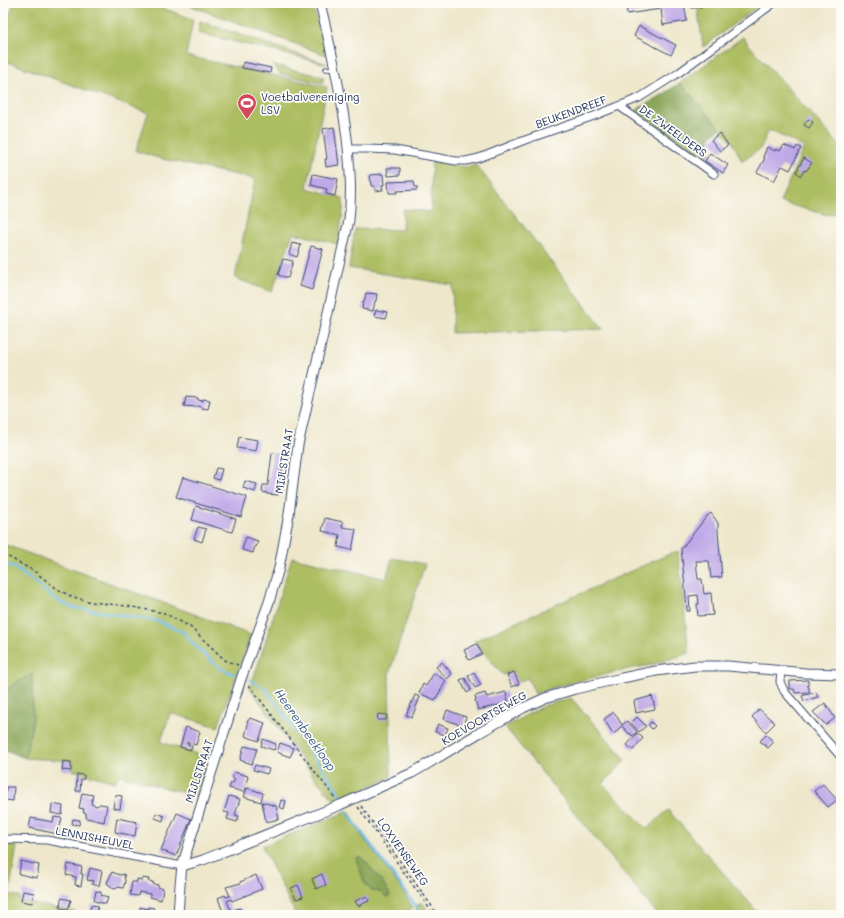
<svg xmlns="http://www.w3.org/2000/svg" width="844" height="918" font-family="Mali,sans-serif">
  <rect width="100%" height="100%" fill="#fdfcf7"/>
  <filter id="ink" filterUnits="userSpaceOnUse"><feTurbulence type="fractalNoise" baseFrequency=".025" numOctaves="2"/><feDisplacementMap in="SourceGraphic" scale="8" xChannelSelector="R" yChannelSelector="G"/><feConvolveMatrix kernelMatrix="1 2 1 2 8 2 1 2 1" color-interpolation-filters="sRGB"/></filter>
  <filter id="wash" filterUnits="userSpaceOnUse"><feTurbulence type="fractalNoise" baseFrequency=".012" numOctaves="4" result="noise"/><feDisplacementMap in="SourceGraphic" scale="16" xChannelSelector="R" yChannelSelector="G"/><feGaussianBlur stdDeviation="0.9" result="paint"/><feColorMatrix in="noise" values="0 0 0 0 0 0 0 0 0 0 0 0 0 0 0 0 0 1.4 0 .05"/><feComposite in="paint" operator="in"/></filter>
  <g filter="url(#wash)">
    <rect width="100%" height="100%" fill="#eee7cb"/>
    <!-- green -->
    <path fill="#adbe62" stroke="#647660" fill-rule="evenodd" d="M14,3H148L193,19L186,56L327,87L307,188L343,198V211L338,244L293,233L272,292L235,278L255,179L162,159L136,151L148,113L3,60V33Z
      M183,3H312L326,55Z
      M697,3H762L703,47Z
      M200,21L327,64L198,33Z
      M743,37L748,44L841,147V210L836,213L828,215L780,202L804,147L769,130L760,149L742,161L733,143L680,83Z
      M273,65L324,77L322,83L280,74Z
      M432,161L463,167L477,166L603,329L452,333L453,285L349,268L355,229L402,230L403,209L431,212Z
      M3,544L251,635L218,727L170,713L161,742L208,758L195,796L119,775L115,782L72,770L73,761L25,758L33,719L15,683L3,693Z
      M678,551L689,653L647,666L632,668L558,686L535,694L528,678L518,682L512,671L503,675L474,641L667,555Z
      M292,557L386,579L392,558L425,564L389,674L391,777L335,801L314,777L250,688L258,665Z
      M571,698L626,760L603,784L647,829L668,810L760,915H658L505,727L543,706Z
      M349,811L363,837L401,888L413,908L395,915H296L262,846ZM364,860L373,871L386,897L381,892L373,891L370,889L365,884Z
      M6,846H17L9,894L20,897V901L75,912V915H3V852Z
      M422,902L431,915H418L416,906Z"/>
    <!-- forest -->
    <path fill="#8aa558" stroke="#526a5b" d="M680,83L720,128L710,136L709,162L636,111L639,108L656,99Z
      M32,674L33,719L25,758L3,749V693L15,683Z
      M358,857L362,858L364,860C372,870 386,884 390,896L389,897H386L381,892L373,891L365,884L356,859Z"/>
    <g fill="none" stroke-linecap="round" stroke-linejoin="round">
      <!-- stream -->
      <path stroke="#6ebce8" stroke-width="2.5" d="M3,563L15,568L33,581L53,598L70,607L158,621L183,632L199,650L221,669L234,674
        M250,680L265,688L337,789L340,796
        M346,811L416,906L418,915"/>
    </g>
    <g id="blocks">
      <!-- building -->
      <path fill="#bea8e7" d="M626,3H684L687,21L663,25L661,9L627,14Z
        M691,3H701V7L692,8Z
        M639,26L676,45L671,55L634,36Z
        M243,62L271,68L270,73L242,68Z
        M808,119L813,122L809,128L804,125Z
        M334,127L339,165L326,167L325,159H327L323,129Z
        M720,133L728,145L720,151L711,140Z
        M784,145L795,150L797,146L801,148L790,170L782,166L774,181L757,172L765,158L763,157L767,147L775,151L776,149L780,151Z
        M710,153L728,165L723,173L705,161Z
        M804,158L812,163L806,171L804,170L801,176L796,172Z
        M387,168H400V175L388,176Z
        M313,174L338,179L335,196L326,194L327,189L311,185Z
        M383,174L384,185H382L383,190L375,191L374,186H371L370,175Z
        M414,181L415,187H417V190L397,191V193H389L388,182Z
        M292,243L301,245L297,257L289,254Z
        M311,246L323,249L312,290L300,286Z
        M283,259L293,261L288,278L278,275Z
        M366,293L377,294L376,301H375L373,311L362,309L363,302L364,303Z
        M376,310L388,312L386,318L374,316Z
        M186,397L198,398V400L203,401V399L210,400L208,409L202,408V407L197,406L196,407L184,406Z
        M239,437L258,440L256,451L237,448Z
        M272,453L284,454L278,495L267,494V493L262,492L263,485H268Z
        M216,468L222,469L219,480L213,478Z
        M183,477L247,497L241,517L176,497Z
        M245,481L257,484L255,492L243,488Z
        M196,506L236,519L232,532L192,520Z
        M711,513L718,523V532L722,577L711,578L709,561H696L698,579H702L704,594L711,593L713,615L698,616L697,604H699L698,595L689,596L690,611H687L686,597L681,549L707,516Z
        M325,518L343,522L342,527L356,529L352,550L338,547L340,535L322,531Z
        M198,527L206,529L202,542L194,539Z
        M246,537L258,541L256,547L255,546L253,553L242,550Z
        M477,644L482,654L469,660L464,650Z
        M442,662L452,674L447,679L436,667Z
        M514,672L519,684L512,687L507,675Z
        M434,673L446,681L435,700L419,693L423,684L426,686Z
        M474,673L481,685L475,688L468,676Z
        M465,678L471,690L467,693L460,680Z
        M808,680V687H809V692L795,693L794,689H790V681Z
        M506,692L508,703L478,710L475,700H476L475,696L485,693L487,697Z
        M816,692L818,697L804,701L802,696Z
        M415,695L420,697L412,717L406,715Z
        M652,696L655,709L636,713L634,701Z
        M825,703L835,718L826,725L813,712Z
        M759,709L775,723L766,732L752,717Z
        M447,710L466,717L463,726L444,719Z
        M614,712L622,725L627,721L637,732L632,736L630,733L629,734L622,726L618,729L619,730L613,734L604,719Z
        M378,714L387,715L386,720H377Z
        M637,717L646,726L639,732L631,723Z
        M250,718L265,723L259,741L245,736L248,724L247,721L249,720Z
        M651,722L655,726L652,729L648,725Z
        M438,724L448,728L445,735L435,732Z
        M186,727L200,732L196,745L187,742V744L192,746L191,750L180,747Z
        M637,733L643,738L633,750L627,745Z
        M766,735L774,742L768,748L760,741Z
        M263,739L276,744L274,750L261,746Z
        M280,743L294,748L290,757L277,752Z
        M244,746L257,749L252,764L240,760Z
        M63,761L71,762V771L62,770Z
        M255,765L269,769L267,774L253,770Z
        M234,772L248,776L244,792L229,788L231,783H233L235,779L232,778Z
        M77,774L84,775V779H81L80,791H76Z
        M823,784L837,800L828,807L814,791Z
        M6,787H14L13,801L6,800Z
        M247,788L263,793L261,802L244,797Z
        M82,793L93,795L91,804L97,806L100,804L107,805L104,822L86,818V813L83,812L84,809L79,808Z
        M115,795L122,796L120,809L113,808Z
        M229,796L240,799L235,815L239,816L237,822L227,819L229,813L224,812Z
        M281,800L286,801L284,809L279,807Z
        M262,802L276,806L279,819L266,822Z
        M52,804L63,806L62,815L51,813Z
        M156,813L164,816L163,821L155,818Z
        M177,813L191,819L176,856L161,850Z
        M54,817L62,818L58,834L29,828L31,818L53,822Z
        M117,818L137,822L135,836L115,832Z
        M73,819L80,820L79,825L72,824Z
        M21,861L39,865L37,878L19,874Z
        M68,864L82,867L81,874H83L81,886L75,885L76,877L66,875Z
        M90,868L102,871L99,886L92,884L93,881L87,880Z
        M112,872L120,875L124,874L125,882L123,888L118,887L116,889L112,888L111,886L109,885L107,883Z
        M322,874L326,885L316,889L312,879Z
        M256,875L262,889L232,901L231,899L227,901L231,911L239,908L242,910V914L233,915L223,912L218,898L225,895L226,897L230,896L226,887L241,883L240,882Z
        M142,878L149,879L148,881L153,882V884L158,885V887L163,889L161,900L150,897V894L139,892L138,896L130,895L132,882H137V879L142,880Z
        M298,885L303,897L296,899L291,888Z
        M23,891L34,893L32,903L21,901Z
        M96,891L101,892V895L108,897L106,904L94,901Z
        M367,896L369,901L358,906L355,901Z
        M61,898L71,900L68,909L60,908Z
        M91,905L98,906L97,911L90,910Z
        M140,907L148,909V907L154,908L152,915L147,914V912L140,911Z"/>
    </g>
  </g>
  <g filter="url(#ink)">
    <use href="#blocks" fill-opacity="0" stroke="#3b4b6e" stroke-width="1"/>
    <g fill="none" stroke-linecap="round" stroke-linejoin="round">
      <defs>
        <path id="service" d="M326,69H334"/>
        <path id="minor" d="M619,106L714,174
          M348,149H367L395,150L456,161H466L479,158L525,140L594,116L639,98L677,74L774,3
          M781,671L780,682L784,691L841,757
          M3,839L47,840L182,866"/>
        <path id="tertiary" d="M182,866L203,860L340,805L412,773L424,766L479,733L523,708L545,698L575,689L622,678L656,671L695,666H728L806,673L841,674
          M178,915L180,885L182,866L241,679L269,602L279,568L289,514L298,445L349,220C352,192 350,167 347,138C341,92 331,48 320,3"/>
      </defs>
      <!-- service casing -->
      <use href="#service" stroke="#3b4b6e" stroke-width="5.5"/>
      <!-- minor casing -->
      <use href="#minor" stroke="#3b4b6e" stroke-width="9"/>
      <!-- tertiary casing -->
      <use href="#tertiary" stroke="#3b4b6e" stroke-width="11"/>
      <!-- path -->
      <path stroke="#3b4b6e" stroke-width="1.5" stroke-dasharray="3 3" stroke-linecap="butt" d="M3,554L34,571L56,588L70,596L91,602L127,606L164,613L189,626L225,660L238,665
        M249,685L335,798
        M361,806L438,915
        M358,807L434,915"/>
      <!-- service -->
      <use href="#service" stroke="#fff" stroke-width="3.5"/>
      <!-- minor -->
      <use href="#minor" stroke="#fff" stroke-width="7"/>
      <!-- tertiary -->
      <use href="#tertiary" stroke="#fff" stroke-width="9"/>
    </g>
  </g>
  <!-- icons -->
  <defs>
    <symbol id="stadium-pin" viewBox="-11 -11 22 30"><path d="M0 17L-7.5 6A9.5 9.5 0 1 1 7.5 6Z" fill="#d1495b" stroke="#fdfcf7"/><path d="M0-5a6.5 5 0 1 0 0 10a6.5 5 0 1 0 0-10ZM-3.5-1.8h7v3.6h-7Z" fill="#fff"/></symbol>
  </defs>
  <g fill-rule="evenodd">
    <use href="#stadium-pin" x="236" y="92" width="22" height="30"/>
  </g>
  <g text-anchor="middle" stroke-width="3.5" stroke-linejoin="round" paint-order="stroke">
    <!-- poi labels -->
    <g font-size="11" fill="#1b2f5e" stroke="#fdfcf7" text-anchor="start">
      <text x="261" y="101">Voetbalvereniging<tspan x="261" dy="13">LSV</tspan></text>
    </g>
    <!-- street labels -->
    <g font-size="11" fill="#1b2f5e" stroke="#fdfcf7">
      <text transform="translate(571 112) rotate(-20)" y="4">BEUKENDREEF</text>
      <text transform="translate(673 131) rotate(36)" y="4">DE ZWEELDERS</text>
      <text transform="translate(284 461) rotate(-81)" y="4">MIJLSTRAAT</text>
      <text transform="translate(484 718) rotate(-30)" y="4">KOEVOORTSEWEG</text>
      <text transform="translate(199 771) rotate(-72)" y="4">MIJLSTRAAT</text>
      <text transform="translate(95 838) rotate(11)" y="4">LENNISHEUVEL</text>
      <text transform="translate(403 852) rotate(55)" y="4">LOXVENSEWEG</text>
    </g>
    <!-- water labels -->
    <g font-size="12" font-style="italic" fill="#345987" stroke="#fdfcf7">
      <text transform="translate(305 730) rotate(55)" y="4">Heerenbeekloop</text>
    </g>
  </g>
  <!-- margin -->
  <rect width="844" height="918" fill="none" stroke="#fdfcf7" stroke-width="16"/>
</svg>
